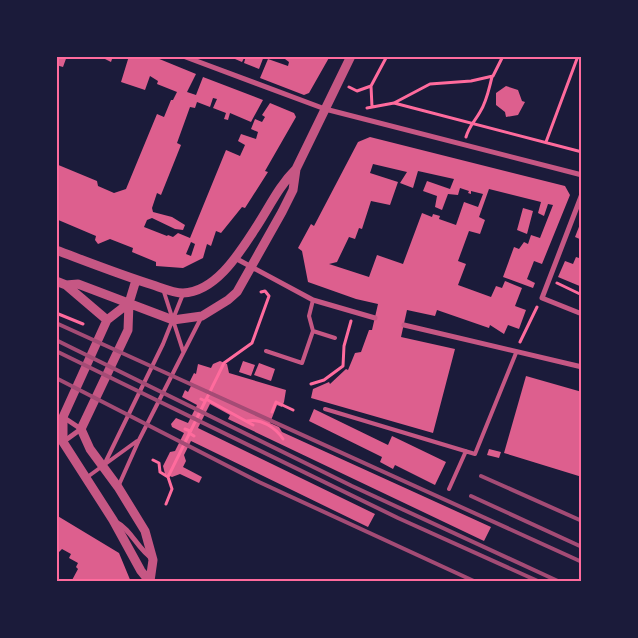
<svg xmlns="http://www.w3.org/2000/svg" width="638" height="638" font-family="'Work Sans',sans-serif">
  <rect width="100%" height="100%" fill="#1b1b3a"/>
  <!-- building -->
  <path fill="#dd5f8e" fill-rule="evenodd" d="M56,56H67L63,67L56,65Z
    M99,56H113L111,62Z
    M129,56H152L196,74L187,92L196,95L203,77L263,100L251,122L230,113L228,120L224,119L226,113L213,108L217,99L213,98L210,107L197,102L195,108L190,107L177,143L181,145L161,195L157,193L152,208L153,212L172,217L185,225L183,230L175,229L152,218L147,220L144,227L167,236L168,235L173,237L178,233L190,238L226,150L240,156L245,145L238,141L241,134L256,139L258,132L251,129L255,119L262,122L265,117L262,115L270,103L294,113L296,117L265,171L268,172L245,208L242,207L221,233L216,231L211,246L207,244L203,258L183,268L156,266V262L132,252L133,248L110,239L98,244L95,240L96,236L56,219V164L97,181L98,186L114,193L126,189L157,114L164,117L171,100H173L177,92L157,84L158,81L150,76L145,90L121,82ZM191,242L195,244L191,256L186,254Z
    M228,56H245L242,62Z
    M246,56H264L259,69L244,63Z
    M281,56L301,58L302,56H330L309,93L304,95L260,78L268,59L288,66L289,62Z
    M506,86L518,90L522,101L525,102L518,115L506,117L505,112L496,105V93Z
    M370,137L565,186L570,195L542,264L534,261L527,279L535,283L533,288L503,277L514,247L519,249L524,242L528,244L531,235L540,238L553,205L548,204L544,216L538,213L541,202L489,189L479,217L485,220L480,234L469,231L458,261L466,264L458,285L491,297L496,286L502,288L505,281L522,288L515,306L526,310L519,329L508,325L504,334L490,325L489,328L437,310L435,316L407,310L401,337L455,349L433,433L311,398L313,389L329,382L330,384L346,369L348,370L355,353L361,352L369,330H372L378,304L356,299L308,282L302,251L298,248L311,224L314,226L358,142ZM373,164L407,172L400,183L413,188L418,171L454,179L450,189L427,181L423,191L437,196L435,207L442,210L448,194L458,195L460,188L469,191L468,193L471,194V191L483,194L478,207L464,202L456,225L439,219L440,216L433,214L432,217L422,213L403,264L377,255L369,277L366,276L329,264L337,262L349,237L355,239L359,228L362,229L371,201L390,205L398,182L370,173Z
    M523,208L533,211L527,234L517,230Z
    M582,219V240L575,237Z
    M576,257L582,259V287L558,277L565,261L573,264Z
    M220,361L227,364L229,373L286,390L284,402L282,407L277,405L270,423L279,427L282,432L491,527L484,541L228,419L230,415L210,404L198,428L375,514L368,527L191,441L184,455L186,461L183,467L202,477L199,483L180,474L172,477L165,474L163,466L170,452L175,451L184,433L172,427L171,424L176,418L188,423L197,405L182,397L185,390L188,392L192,384L189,383L194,373L196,374L198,364L211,368L213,364Z
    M243,361L255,365L251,376L239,372Z
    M259,363L275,369L271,381L254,375Z
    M526,376L582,392V477L504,453Z
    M314,409L388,445L392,436L446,462L435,485L395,465L393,469L380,462L382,457L309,421Z
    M489,449L501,452L499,458L487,455Z
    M56,515L119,553L131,582H71L78,569L76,567L78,563L69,558L71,554L62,549L56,555Z"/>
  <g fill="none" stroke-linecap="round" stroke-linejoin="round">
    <!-- path -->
    <path stroke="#ff6b9d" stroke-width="3" d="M349,87L357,91L371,86
      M394,103L582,152
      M372,107L371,86L387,56
      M367,108L394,103L430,84L471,81L493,76L503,56
      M466,137C469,126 475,121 480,112C487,101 489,88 492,77
      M546,142L578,56
      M557,283L582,295
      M56,313L83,324
      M520,342L537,307
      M311,384L324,380L343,366L344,346L351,321
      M201,399L205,401
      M206,399L253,425
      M272,412L276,402L293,410
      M247,421C261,418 276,428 283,439
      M185,429L190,431
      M189,433L194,436
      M153,460L159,463L160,472L168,477
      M166,504L172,489L168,477L224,363L252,343L269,296L265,291L261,292"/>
    <!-- service -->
    <path stroke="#c65784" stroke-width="4" d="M163,289L183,351
      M313,331L335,338
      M266,351L302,363L313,331L309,316L313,300
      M325,409L475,454L516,353
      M103,467L163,344L183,294
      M86,478L137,441
      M118,487L139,440L202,316
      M449,489L466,451"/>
    <!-- minor -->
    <path stroke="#c65784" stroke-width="5" d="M183,56L325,109L582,175
      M582,194L542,298L582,314
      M235,258L313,300L375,318
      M404,325L582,367
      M56,418L63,417L81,429L63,442L56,440
      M116,522C132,530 137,549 153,559"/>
    <!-- tertiary -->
    <path stroke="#c65784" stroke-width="9" d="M56,250C88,262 121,275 153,285C162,288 174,293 183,293C216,292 240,252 255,229C269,208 278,187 296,169
      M136,280L129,303L128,330L81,429L90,449L118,487L145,531L153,560L150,581
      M56,281L66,285L78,284L173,320L202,316L228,300L237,292L282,212L293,190L296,169L351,56
      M66,285L107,320
      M129,303L107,320L63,417V442L113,520L141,571L150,582"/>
    <!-- rail -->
    <path stroke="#a44b75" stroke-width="4" d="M56,323L582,562
      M56,340L352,486L560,582
      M56,351L398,518L540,582
      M56,378L259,482L476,582
      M481,476L582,521
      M471,496L582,547"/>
  </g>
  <!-- border -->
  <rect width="638" height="638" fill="none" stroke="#1b1b3a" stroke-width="115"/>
  <rect x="58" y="58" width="522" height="522" fill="none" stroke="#ff6b9d" stroke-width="2"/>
</svg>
